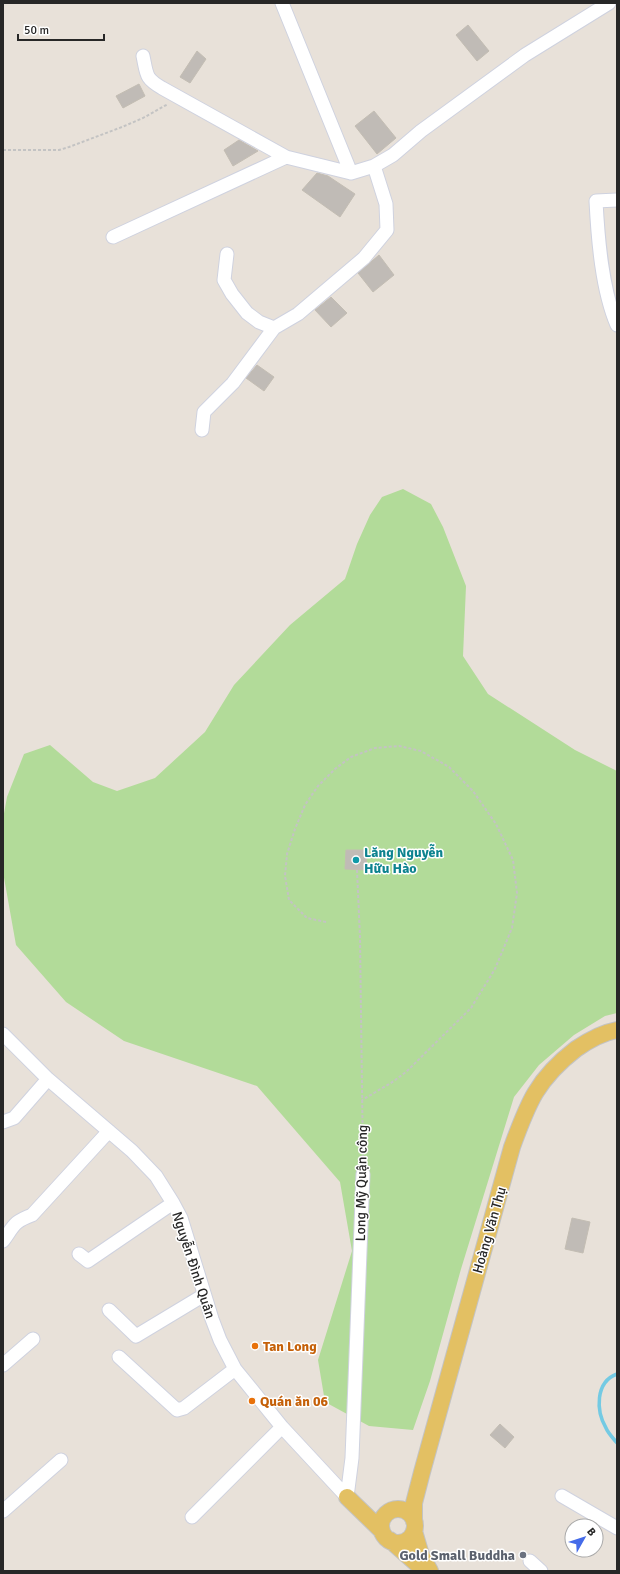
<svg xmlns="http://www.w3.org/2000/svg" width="620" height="1574" font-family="Signika,sans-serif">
  <rect width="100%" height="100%" fill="#e8e1d9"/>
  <!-- green -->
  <path fill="#b2db99" d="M403,489L431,504L443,527L466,586L463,656L488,694L575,750L617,771V1013L605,1016L574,1035L539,1065L514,1097L461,1269L430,1381L413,1430L369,1426L325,1402L318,1360L352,1251L340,1182L257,1086L124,1041L66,1002L16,945L3,872V819L7,797L24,754L50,745L93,782L117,791L155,778L205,732L234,685L290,625L345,579L357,544L370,515L382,497Z"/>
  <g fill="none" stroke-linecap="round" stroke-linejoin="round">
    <!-- stream -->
    <path stroke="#74cae3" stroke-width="3.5" d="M617,1374C595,1382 596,1411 606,1428C608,1433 613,1438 617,1443"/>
  </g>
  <!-- building -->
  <path fill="#c0bbb6" stroke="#c3bdb3" d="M468,25L489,51L477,61L456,35Z
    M197,51L206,59L190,83L180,77Z
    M139,84L145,96L123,108L116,96Z
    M374,111L396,138L377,154L355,126Z
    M239,140L258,151L233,166L224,150Z
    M317,173L328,176L355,194L340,217L302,190Z
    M379,255L394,275L373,292L358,273Z
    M331,297L347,313L331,327L315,310Z
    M257,365L274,377L264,391L246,378Z
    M346,850H367L366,870L345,869Z
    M572,1218L590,1222L583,1253L565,1249Z
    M500,1424L514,1437L505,1448L490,1435Z"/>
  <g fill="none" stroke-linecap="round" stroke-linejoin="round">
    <defs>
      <path id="minor" d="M282,3L351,173
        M143,56C147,75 145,78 162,88L286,157L351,173L374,166L393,155L421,131L525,55L609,3
        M617,200L596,201C598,240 602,290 617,325
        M113,237L286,157
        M227,254L224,280L232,294L247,313L259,322L274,328
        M202,430L204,412L233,383L274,328L298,314L364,258L387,230L386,204L374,166
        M3,1034L48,1079L132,1151L156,1176L173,1203L181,1218L212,1319L220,1340L235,1369L282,1427L347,1497
        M3,1122L14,1118L48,1079
        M3,1241C14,1226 13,1222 32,1215L109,1131
        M79,1254L88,1261L173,1203
        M109,1310L136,1336L204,1295
        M119,1357L177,1410L184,1408L235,1369
        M3,1365L33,1339
        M562,1496L617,1528
        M347,1497L352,1458L363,1174
        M3,1511L61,1460
        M192,1517L282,1427
        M530,1561L541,1571"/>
      <path id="major" d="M347,1497L382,1531
        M381 1526a17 17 0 1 1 34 0a17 17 0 1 1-34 0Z
        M414,1521V1503L422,1472L512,1147C528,1103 537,1079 576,1049C589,1040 601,1033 617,1030
        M414,1531L421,1555L430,1571
        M390,1540L425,1571"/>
    </defs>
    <!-- minor casing -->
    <use href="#minor" stroke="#cfd2df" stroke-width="15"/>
    <!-- major casing -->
    <use href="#major" stroke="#c3c3c3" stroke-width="18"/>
    <!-- path -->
    <path stroke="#c3c3c3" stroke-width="2" stroke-dasharray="3 2" stroke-linecap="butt" d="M3,150H59L69,147L122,127L143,118L168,104
      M357,870L360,937L363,1163
      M326,922L307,918L289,900L285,876L287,854L295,829L305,805L318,786L335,769L351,757L375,748L399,746L421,751L449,767L473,791L496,824L513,860L517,893L512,928L495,969L471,1008L406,1072L391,1083L362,1100"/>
    <!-- minor -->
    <use href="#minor" stroke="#fff" stroke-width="13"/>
    <!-- major -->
    <use href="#major" stroke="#e3c063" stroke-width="16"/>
  </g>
  <!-- markers -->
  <circle fill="#0f9aa8" stroke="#fff" stroke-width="1.5" cx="356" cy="860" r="4"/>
  <g fill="#e8710a" stroke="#fff" stroke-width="1.5">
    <circle cx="255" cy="1346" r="4"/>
    <circle cx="252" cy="1401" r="4"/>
  </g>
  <circle fill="#6b7280" stroke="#fff" stroke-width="1.5" cx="523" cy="1555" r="4"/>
  <g text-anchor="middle" stroke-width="3" stroke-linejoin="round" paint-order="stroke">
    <!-- culture labels -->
    <g font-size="14" font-weight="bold" fill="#0d838f" stroke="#fff" text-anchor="start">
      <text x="364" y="857">Lăng Nguyễn<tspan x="364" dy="16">Hữu Hào</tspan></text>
    </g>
    <!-- street labels -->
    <g font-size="14" fill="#272727" stroke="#fff">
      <text transform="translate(361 1183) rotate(-89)" y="5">Long Mỹ Quận công</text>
      <text transform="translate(489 1230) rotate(-74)" y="5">Hoàng Văn Thụ</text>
      <text transform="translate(194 1265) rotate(72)" y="5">Nguyễn Đình Quân</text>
    </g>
    <!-- food labels -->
    <g font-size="14" font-weight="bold" fill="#c56008" stroke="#fff" text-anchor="start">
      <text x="263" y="1351">Tan Long</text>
      <text x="260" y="1406">Quán ăn 06</text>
    </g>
    <!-- worship labels -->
    <g font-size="14" font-weight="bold" fill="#5b616d" stroke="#fff" text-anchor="end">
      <text x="515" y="1560">Gold Small Buddha</text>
    </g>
  </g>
  <!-- border -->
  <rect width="620" height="1574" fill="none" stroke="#272727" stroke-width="8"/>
  <!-- north arrow -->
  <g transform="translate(584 1538) rotate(51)"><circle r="19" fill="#ffffff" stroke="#a9a9a9"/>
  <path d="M0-3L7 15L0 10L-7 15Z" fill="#456be9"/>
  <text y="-6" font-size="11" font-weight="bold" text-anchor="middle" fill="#272727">B</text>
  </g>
  <!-- scale -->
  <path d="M18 34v6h86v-6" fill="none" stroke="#272727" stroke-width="2"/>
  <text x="24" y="34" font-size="12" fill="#272727" stroke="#ffffff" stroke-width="3" paint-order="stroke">50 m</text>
</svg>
